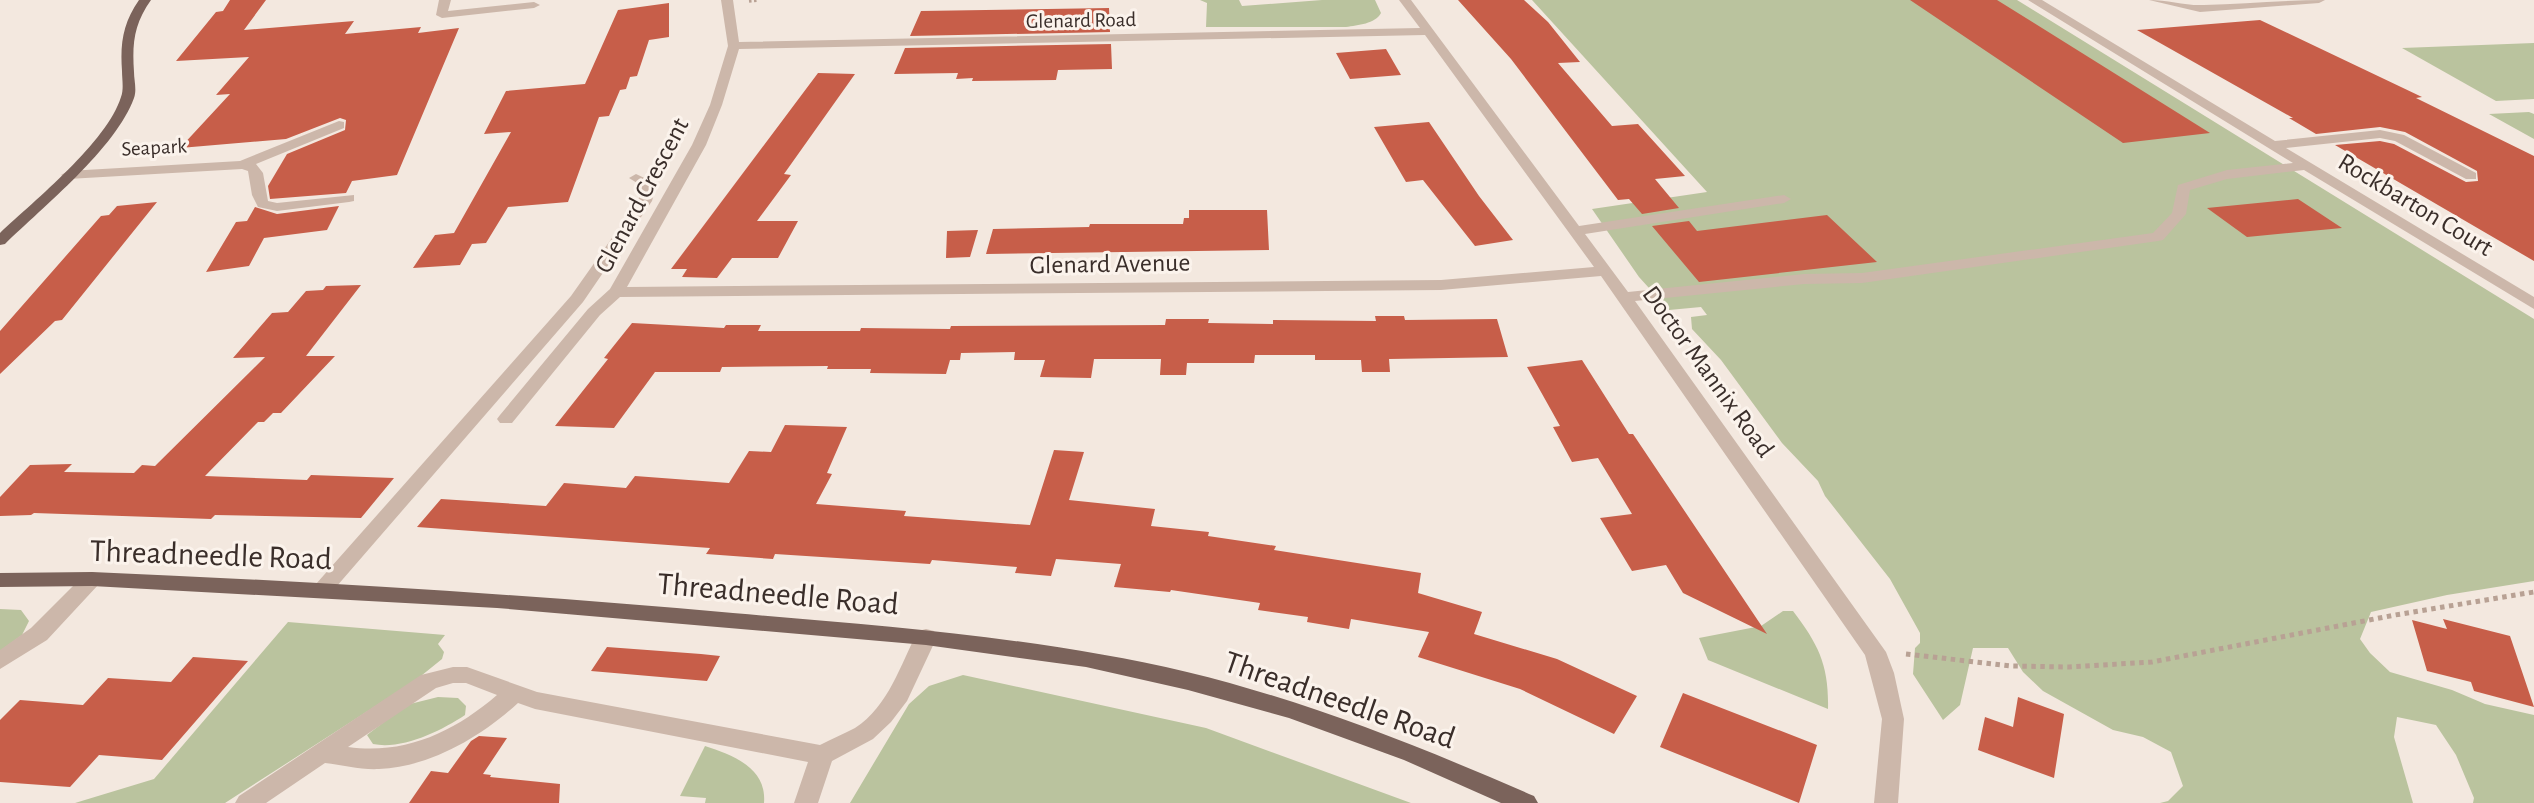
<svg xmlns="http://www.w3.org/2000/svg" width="2534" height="803" font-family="'Alegreya Sans',sans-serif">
  <rect width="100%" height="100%" fill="#f3e8df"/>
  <!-- green -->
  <path fill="#bac39e" d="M1200,0H1239L1242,6L1322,0H1375L1381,13C1375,24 1358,25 1346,27H1206L1207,3Z
    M1532,0H2017L2534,319V581L2447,595L2371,612L2360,639L2370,653L2390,672L2452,690L2485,704L2534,715V803H2473L2474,798L2456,755L2436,725L2397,717L2394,737L2413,803H2160L2168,801L2183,786L2171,752L2143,737L2113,730L2043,691L2023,672L2008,648H1973L1960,705L1943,720L1913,674L1915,648L1920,643V633L1890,579L1825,496L1818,481L1782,443L1721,360L1692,329L1691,317L1707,315L1701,307L1669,310L1639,277L1592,209L1707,192Z
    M2534,43V99L2496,101L2402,48Z
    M2529,112L2534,114V139L2489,114Z
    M0,609L21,610L29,621L22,635L0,651Z
    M1783,611H1793C1819,645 1829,666 1828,709L1708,660L1699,638L1761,626Z
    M288,622L445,635L438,644L444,652L442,659L416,680L225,803H75L154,779Z
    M963,675L1206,728L1411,803H850L909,704L929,686Z
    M438,697L458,698L466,706L465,715C441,731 402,750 373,744L367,735L406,705Z
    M705,746C733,755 767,768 764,803H705L706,798L680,796Z"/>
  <!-- building -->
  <path fill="#c75e49" d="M230,0H266L244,30L354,21L345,34L421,27L418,33L459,28L397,175L352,181L346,193L270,199L268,186L287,154L345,130L346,120L340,118L286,139L180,148L230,94L216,95L249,57L176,61L216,12L223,11Z
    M1458,0H1524L1548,22L1580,62L1558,63L1612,126L1638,124L1685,176L1655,179L1679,208L1642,214L1629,199L1618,200L1511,59Z
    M1910,0H1997L2210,133L2123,143Z
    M669,3V37L649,40L637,76L630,77L626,89L620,90L609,116L599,117L568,202L508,207L486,243L472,244L460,265L413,268L435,235L454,233L511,132L484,134L506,91L585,84L618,10Z
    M1109,8L1110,32L910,36L921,11Z
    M2260,20L2422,97L2416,98L2534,156V261L2335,145L2380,141L2394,144L2466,182L2478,181L2477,171L2405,132L2380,127L2316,134L2289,118H2293L2137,30Z
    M1111,44L1112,69L1058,70L1056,80L972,81L973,78L956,79L958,73L894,74L905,48Z
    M1386,49L1401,75L1350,79L1336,53Z
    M818,73L855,74L784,174L791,175L757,221H798L778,258H732L717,278L682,277L687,269H671Z
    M1429,122L1479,196L1513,240L1475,246L1423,180L1406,182L1374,127Z
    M2298,199L2342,228L2247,237L2207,208Z
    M157,202L62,320L55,321L0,374V331L101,216L109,215L117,206Z
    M339,206L327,230L264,238L249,266L206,272L236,222L247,221L255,207L277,214Z
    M1189,210H1267L1269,250L986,254L993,229L1089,227L1090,224H1183L1184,218H1189Z
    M1827,215L1877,262L1699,282L1652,226L1689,221L1697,231Z
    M978,230L970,257L946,258L947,231Z
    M361,285L306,356H335L281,413H273L264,422H258L205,476L307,480L311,475L394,478L361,518L215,515L211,519L34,513L31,515L0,516V497L30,465L72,464L64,472L134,473L142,465L155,466L265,357L233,358L272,313L288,312L306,291L323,290L326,286Z
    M1375,316H1404L1405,320L1497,319L1508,357L1389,359L1390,372H1362L1361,360H1315V355H1255L1254,363H1187L1186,375H1160L1161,359H1094L1091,378L1040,377L1045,360H1014L1015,352L961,353L960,360H950L946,374L870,373L871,369H827L828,366L722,367L720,372H655L614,428L555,426L608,359L604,358L632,323L724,328L726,325H761L758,331H860L861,328L950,329L951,326L1165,325L1166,319H1209L1208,323L1273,324V320L1376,321Z
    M1582,360L1629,434H1633L1767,634L1683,593L1666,565L1632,571L1600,518L1632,514L1598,458L1572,462L1553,427L1560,426L1527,367Z
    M785,425L847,427L827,473L832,474L816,504L906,511L904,516L1030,525L1054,450L1084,452L1069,500L1155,509L1151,526L1209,532L1208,536L1276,546L1274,550L1421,573L1418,593L1482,612L1474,634L1557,659L1637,696L1614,734L1520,689L1418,657L1429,632L1351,619L1349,629L1307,622L1308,617L1258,610L1260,603L1171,590L1170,592L1114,587L1121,564L1056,559L1051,576L1015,573L1017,567L932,560L930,564L775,554L773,559L706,554L710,548L417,527L441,499L546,506L564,483L626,488L635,476L729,483L749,451L771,452Z
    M2443,619L2510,636L2534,707L2474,691L2471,682L2427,671L2412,620L2447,629Z
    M607,647L701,654L720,656L707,681L591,671Z
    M193,657L248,661L162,760L99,755L70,787L0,782V720L20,700L83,705L108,678L171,682Z
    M1683,693L1817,745L1799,803L1660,747Z
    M2018,697L2064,714L2054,778L1978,750L1985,717L2013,727Z
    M479,736L507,738L483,774L491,775L490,777L560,784L559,803H409L431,771L448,773L471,741Z"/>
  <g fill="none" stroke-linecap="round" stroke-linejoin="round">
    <!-- path-far1 -->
    <path stroke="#b8a194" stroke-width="3.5" stroke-dasharray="2.5 2.5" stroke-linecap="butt" d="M749,1L758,0"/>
    <!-- path -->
    <path stroke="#b8a194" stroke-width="5" stroke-dasharray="4.5 4.5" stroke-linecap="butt" d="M1906,654L2011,666L2069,667L2152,662L2395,615L2534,592"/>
    <!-- minor -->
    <path fill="#ccb7aa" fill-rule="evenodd" d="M439,0H451L448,11L534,2L540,5L534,8L442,18L436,15Z
      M721,0H733L739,42L1420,28L1399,0H1411L1579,226L1784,195L1791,199L1784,203L1585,234L1628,292L1804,274L1862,273L2153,233L2172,213L2178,185L2227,170L2293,163L2028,0H2042L2275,141L2380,130L2404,135L2476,173V179H2466L2395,141L2380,138L2286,148L2534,297V309L2304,170L2227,179L2190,190L2186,214L2163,240L2158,241L1862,283L1804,284L1635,301L1886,652L1894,673L1904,719L1898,803H1874L1882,719L1865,655L1601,276L1441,290L620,297L600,315L512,423H500L497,419L500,415L588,309L610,289L692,145L710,105L728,46ZM1425,35L1594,267L1441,280L627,287L706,145L722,105L739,49Z
      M2149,0C2168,0 2186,6 2204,5C2244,4 2284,0 2325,0L2319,3L2200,12Z
      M339,121L344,122V128L256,164L263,173L268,201L277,203L354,195V201L349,202L277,211L258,207L252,195L248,171L242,169L68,179L61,175L68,171L240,161Z
      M636,174L657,184L652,201L583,302L330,594L323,596L316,594L313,589L316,584L571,296L638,201L642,186L629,178Z
      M92,572L99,574L102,579L99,584L47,640L0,669V650L31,628L85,574Z
      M926,629L934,631L937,637L907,701L891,722L873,739L832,761L818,803H794L808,762L535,709L518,703C481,737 430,767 379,769C361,770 343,765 325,763L266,803H235L239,796L421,675L453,667H467L537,692L820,745C831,739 844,734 855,728C889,706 900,665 918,631ZM453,683H466L497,695C454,732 405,755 348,747L436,688Z"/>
    <!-- major -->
    <path fill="#7b635b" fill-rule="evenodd" d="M139,0H151C134,24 132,43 134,72C134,80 137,90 134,98C116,148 43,207 5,244L0,245V233C35,200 107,142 121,97C124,89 122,79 122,71C120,43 123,23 139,0Z
      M92,572C306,581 520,594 733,613C885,626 1038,637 1187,672C1307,701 1421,747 1534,796L1538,803H1501L1404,760L1289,718L1188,690L1086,667L926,645L497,608L92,586L0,587V573Z"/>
  </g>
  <g text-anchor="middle" stroke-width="6" stroke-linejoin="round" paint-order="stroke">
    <!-- far-street labels -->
    <g font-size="21" fill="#3a2e2a" stroke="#fbf3ec">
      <text transform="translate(1081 20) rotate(-1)" y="7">Glenard Road</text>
      <text transform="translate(154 147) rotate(-3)" y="7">Seapark</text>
    </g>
    <!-- street labels -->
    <g font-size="26" fill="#3a2e2a" stroke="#fbf3ec">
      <text transform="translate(641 195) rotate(-62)" y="9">Glenard Crescent</text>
      <text transform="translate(2416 204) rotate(31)" y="9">Rockbarton Court</text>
      <text transform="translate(1110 263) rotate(-1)" y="9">Glenard Avenue</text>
      <text transform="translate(1709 371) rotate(54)" y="9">Doctor Mannix Road</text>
    </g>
    <!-- near-street labels -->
    <g font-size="32" fill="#3a2e2a" stroke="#fbf3ec">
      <text transform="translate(211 554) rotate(2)" y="11">Threadneedle Road</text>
      <text transform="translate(778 593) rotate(5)" y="11">Threadneedle Road</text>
      <text transform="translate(1340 699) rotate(19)" y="11">Threadneedle Road</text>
    </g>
  </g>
</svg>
